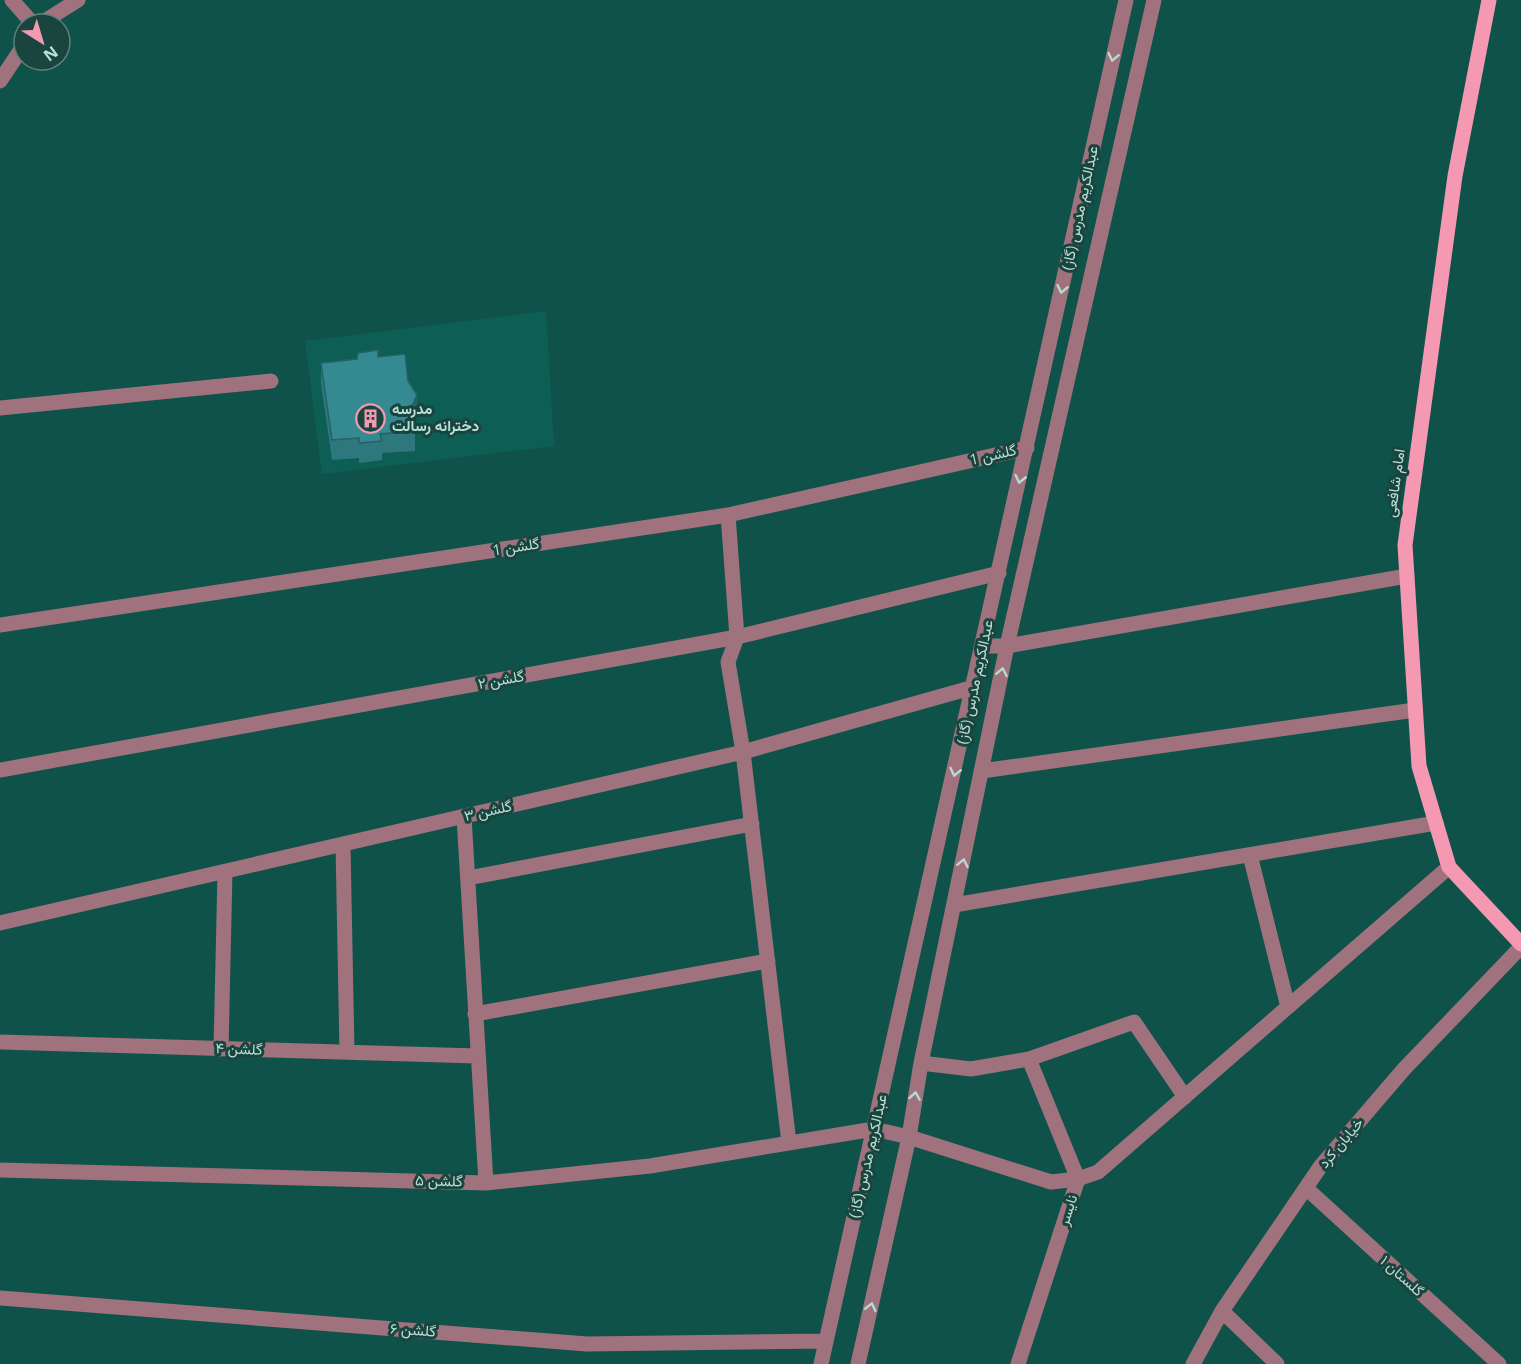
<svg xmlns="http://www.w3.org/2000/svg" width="1521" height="1364" font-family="'Open Sans',Vazirmatn,sans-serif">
  <rect width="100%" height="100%" fill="#0f524a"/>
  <!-- built -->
  <path fill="#0d5f55" d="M546,311L554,446L322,474L305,341Z"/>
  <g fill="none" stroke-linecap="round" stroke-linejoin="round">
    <!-- minor -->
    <path stroke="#a0727d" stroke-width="15" d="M12,0L33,24
      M40,24L78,0
      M0,81L24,45
      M0,408L271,381
      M728,515L737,637L728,662L743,752L789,1143
      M0,625L728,515L1027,448
      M982,646H1007L1407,576
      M0,770L737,637L999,573
      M982,771L1415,710
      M464,817L486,1183
      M343,845L347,1052
      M1250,855L1288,1007
      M468,878L752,824
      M954,905L1436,823
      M0,923L743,752L974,687
      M475,1014L768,961
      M0,1042L477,1056
      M221,1049L225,872
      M921,1063L971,1069L1029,1059L1134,1022L1185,1097
      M0,1170L486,1183L650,1166L874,1129L909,1137L1051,1182L1078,1179L1098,1172L1449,867
      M1306,1188L1499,1364
      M0,1298L587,1344L826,1341
      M1222,1311L1277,1364
      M821,1364L1126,0
      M858,1364L909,1137L921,1063L1007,646L1154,0
      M1018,1364L1078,1179L1029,1059
      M1193,1364L1222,1311L1320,1167L1404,1069L1521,947"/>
    <!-- major -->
    <path stroke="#f599b2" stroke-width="15" d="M1489,0L1455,176L1405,545L1419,766L1449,867L1521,944"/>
  </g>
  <!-- wall -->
  <path fill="#2e777d" d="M378,357L408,381L417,414L413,423L415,431V451L382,453V460L359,463V458L332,460L321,383V363Z"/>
  <!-- shaded-wall -->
  <path fill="#256166" d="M417,395V414L411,428V408Z"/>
  <!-- building -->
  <path fill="#358a91" stroke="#256166" stroke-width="1.5" d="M378,350V357L405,354L408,381L417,395L411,408L415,431L380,434L382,441L359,443V438L332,440L321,363L357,359L358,353Z"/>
  <!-- one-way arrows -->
  <defs><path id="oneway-chevron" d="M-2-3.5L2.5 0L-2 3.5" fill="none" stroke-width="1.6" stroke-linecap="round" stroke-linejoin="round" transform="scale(1.5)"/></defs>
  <g stroke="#b8dad3">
    <use href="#oneway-chevron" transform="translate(1113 57) rotate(102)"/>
    <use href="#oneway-chevron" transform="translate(1062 289) rotate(102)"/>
    <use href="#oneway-chevron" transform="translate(1020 479) rotate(103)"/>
    <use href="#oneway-chevron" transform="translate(1002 672) rotate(-79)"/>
    <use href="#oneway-chevron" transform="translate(955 772) rotate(103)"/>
    <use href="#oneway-chevron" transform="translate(963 863) rotate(-78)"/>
    <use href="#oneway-chevron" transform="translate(915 1096) rotate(-81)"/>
    <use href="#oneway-chevron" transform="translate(871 1307) rotate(-77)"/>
  </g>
  <!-- icons -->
  <defs>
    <symbol id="building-ring" viewBox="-11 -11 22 22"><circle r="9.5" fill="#1a453f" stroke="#f19ab1" stroke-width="1.5"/><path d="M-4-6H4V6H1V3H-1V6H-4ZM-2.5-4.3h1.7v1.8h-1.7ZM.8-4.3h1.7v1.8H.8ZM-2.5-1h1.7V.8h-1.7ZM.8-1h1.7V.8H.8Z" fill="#f19ab1"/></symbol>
  </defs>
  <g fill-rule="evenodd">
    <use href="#building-ring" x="354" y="402" width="33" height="33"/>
  </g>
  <g text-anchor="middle" stroke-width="6" stroke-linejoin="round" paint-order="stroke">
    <!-- street labels -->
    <g font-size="15" fill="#b9dfd8" stroke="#1a453f">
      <text transform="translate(1080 208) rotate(-78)" y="5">عبدالکریم مدرس (گاز)</text>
      <text transform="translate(993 455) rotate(-13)" y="5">گلشن 1</text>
      <text transform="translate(1395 483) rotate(-82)" y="5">امام شافعی</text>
      <text transform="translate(516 547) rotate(-9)" y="5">گلشن 1</text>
      <text transform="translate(501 680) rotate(-10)" y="5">گلشن ۲</text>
      <text transform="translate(975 682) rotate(-78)" y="5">عبدالکریم مدرس (گاز)</text>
      <text transform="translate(488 811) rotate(-13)" y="5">گلشن ۳</text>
      <text transform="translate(239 1049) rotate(2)" y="5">گلشن ۴</text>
      <text transform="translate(1341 1143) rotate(-50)" y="5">خیابان کرد</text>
      <text transform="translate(868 1156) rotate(-77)" y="5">عبدالکریم مدرس (گاز)</text>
      <text transform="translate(439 1181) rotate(1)" y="5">گلشن ۵</text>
      <text transform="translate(1068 1210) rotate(-72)" y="5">نایسر</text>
      <text transform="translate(1402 1276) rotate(42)" y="5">گلستان ۱</text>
      <text transform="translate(413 1330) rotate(4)" y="5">گلشن ۶</text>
    </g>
    <!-- poi labels -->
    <g font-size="15" font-weight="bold" fill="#b9dfd8" stroke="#1a453f" text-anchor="start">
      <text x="392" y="414">مدرسه<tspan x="392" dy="17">دخترانه رسالت</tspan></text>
    </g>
  </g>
  <!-- north arrow -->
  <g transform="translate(42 42) rotate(143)"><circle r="28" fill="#1a453f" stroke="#5a837c" stroke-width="1.5"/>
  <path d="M0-4.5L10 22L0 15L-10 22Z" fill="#f19ab1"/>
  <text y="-9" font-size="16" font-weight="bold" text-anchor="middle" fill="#b9dfd8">N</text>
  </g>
</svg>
